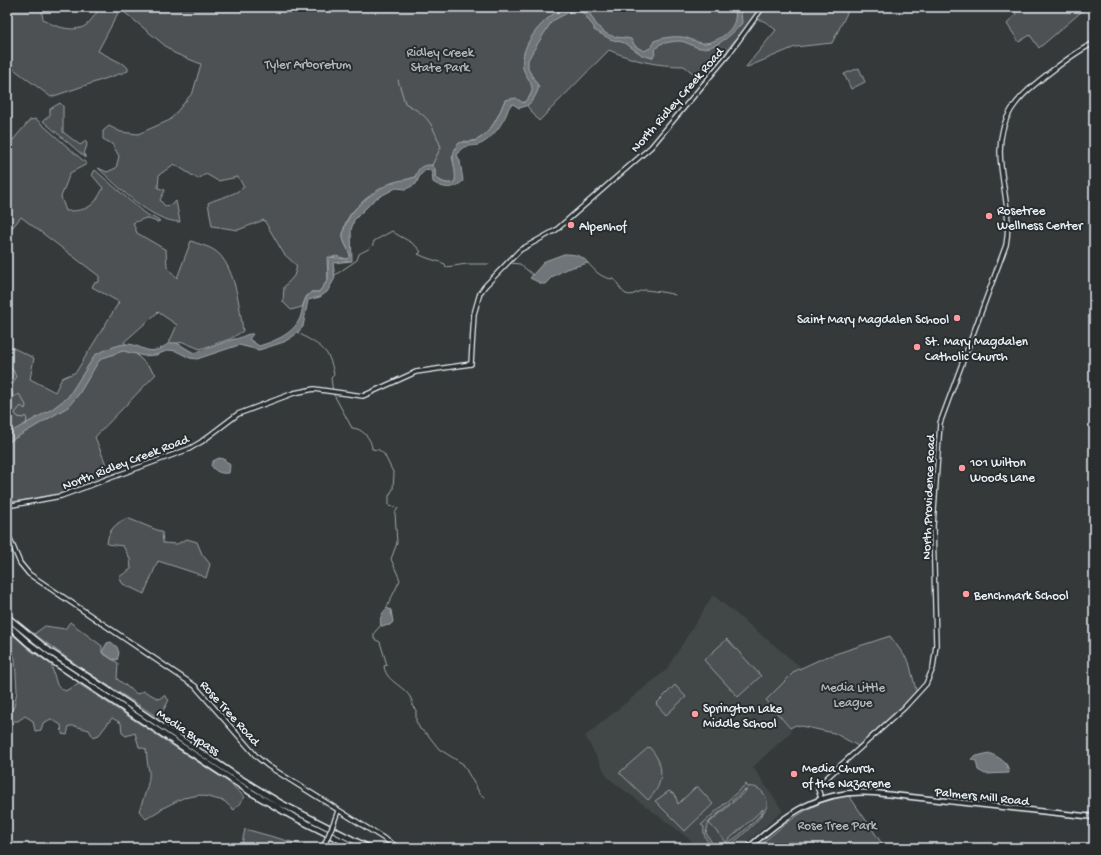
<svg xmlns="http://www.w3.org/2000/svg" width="1101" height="855" font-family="'Gochi Hand',sans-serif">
  <rect width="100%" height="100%" fill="#35393a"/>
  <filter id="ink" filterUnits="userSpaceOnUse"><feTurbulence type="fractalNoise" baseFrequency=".025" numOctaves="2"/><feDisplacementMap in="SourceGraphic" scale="8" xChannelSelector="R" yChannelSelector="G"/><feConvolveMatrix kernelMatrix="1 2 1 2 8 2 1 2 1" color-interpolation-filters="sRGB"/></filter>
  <g filter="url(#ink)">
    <!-- built -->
    <path fill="#424647" d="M713,595L802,668L795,671L766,700L792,731L753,767L783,811L740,848H701L608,778L585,736L666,670Z"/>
    <!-- green -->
    <path fill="#4d5152" stroke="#9aa1a5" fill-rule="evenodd" d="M7,7H41L43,19C52,26 73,33 85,26C91,22 96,12 101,7H110L118,13L98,51L125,65L128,68V71L51,97L7,64Z
      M118,7H850L832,43L795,47L745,68L776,30C770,26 764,18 755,20C745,23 712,71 704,82L684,66C657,66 634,61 609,50L539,121L527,106L532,92L528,99L523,103L505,100C498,117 487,145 464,141L452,157L455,168L456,181C449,186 441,182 435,177V169L432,165C426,169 419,175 412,178C387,188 343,203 343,236C343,243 349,249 350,256L347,259L336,256L327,259L328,280L319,292H311L306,297L302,307L291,310L283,302L284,287L294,276L297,266L284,254L264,220L238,230L212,226L208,203C220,197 233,196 244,187L238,177L218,181L206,174L198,179L174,164L159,175L158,188L165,190L160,200L165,206L171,205L176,201L180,222C150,221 119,187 98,168L107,172L116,168L119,156L112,144L103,139V131L109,126L121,132L138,134L170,120L193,92L201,64L174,53Z
      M1012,7H1087L1039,48L1030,35L1019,42L1007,24L1016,14Z
      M859,68L865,82L851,89L844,74Z
      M60,103L63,106V132L80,145L86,141L87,145L84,154L86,158L43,121L50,115V109Z
      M36,119L87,164L70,173L61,197L66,211C87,211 94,207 103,188L92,175L95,170L144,213L160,221L157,222L146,218L133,223L137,233L166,250L167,267L177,278L191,241C198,244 208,246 214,250C235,263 240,309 243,331L230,339L200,349L183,342L173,344L169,343L177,325L158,312L124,342L156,374L95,437L109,472L105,478L58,495L7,503V345L34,358L30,379L55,392L62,378L76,372L119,302L92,287L94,283L99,282V276L21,217L12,228L7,223V215L10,211L7,210V147L30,120Z
      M127,518L162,532L163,543L177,544L187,539L197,542L202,554L210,564L206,578L195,573L158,561L144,594L123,584L119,577L131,569L130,559L123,546L107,544C108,530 115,524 127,518Z
      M70,622L102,646V653L118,663L117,679L137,694L144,691L159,699L164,695L169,700L159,718L81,668L34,634L45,626L65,629Z
      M7,629L31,651L51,664L57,685L65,691L79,684L227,781L245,797L234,810L224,801L200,795L183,798L165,807L146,819L139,811C142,802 151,780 149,771C147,763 147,757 146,749L139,747L135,733L126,736L122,733L121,723L112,718L99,735L93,737L89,730L75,726H69L67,735L62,734L61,725L51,719L43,723L41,730L35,731L33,721L25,716L18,721H10L7,718V715L14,707L17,691L15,658L7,644Z
      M890,636L909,662L917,694L858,746L834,733L796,725L790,728L766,700L795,671L823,658Z
      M727,639L761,676L738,697L704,660Z
      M675,685L686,697L666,715L656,704Z
      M649,747C665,763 665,784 648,800L622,775L620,774V772Z
      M746,784L748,787C754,786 760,788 764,794C767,798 768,804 766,808C764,816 734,844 727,847C713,852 702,840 704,827L701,825ZM747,790L709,823L726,842L763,809L762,813C750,824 728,852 712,843L706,833L709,822L743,791Z
      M697,786L713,804L685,831L655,801L669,791L675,795L678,804Z
      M847,796L850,797L885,848H756C783,826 811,800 847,796Z
      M245,829L313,848H241Z"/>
    <!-- water -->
    <path fill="#707579" stroke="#a0a7ac" d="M565,7H587C591,17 598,30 609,35C615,38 624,37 631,39L635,46L644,51L652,47L654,41C662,38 672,36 681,37C688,37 695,42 702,43C715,44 733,32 735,19C736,15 735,11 735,7H743L741,11L742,23C733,34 715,50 700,48C693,47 686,41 679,41C673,41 666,43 660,44L654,51L655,54L652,58L642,55L625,43L610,39L594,30V27L581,11L573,10L552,21L533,51L528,60V69L539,87C535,98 531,106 519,108L513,104L509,107C506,119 492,141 478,145C468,147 462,144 457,155L460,161L463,181C453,190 444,189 433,182L432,172L427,169L420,175L416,184L406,189L396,188L375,199L354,220L351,230L352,261L333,263L335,278L327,292L320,297L308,300L303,327L295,335L284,342L259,350L239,345L197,359L190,358L176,351L169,350L156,355L144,356L123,351L103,358L98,362L79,394L68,407L7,443V434L52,409L68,397L95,355C103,351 116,345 125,344C142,343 148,360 169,343H177L194,353L234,339C241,339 246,333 253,334L249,339L259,346C275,341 296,333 301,315C303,306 304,299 311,292H319L328,280V257L347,259L350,256C349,249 343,243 343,236C344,212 372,192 391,183C399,180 407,180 415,177C419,167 421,165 432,165L435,169V177C441,182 449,186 455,181C457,164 447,158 459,143C465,141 471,143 477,140C492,132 499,114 505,100L516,98L523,103C527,100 531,96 532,91C533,82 525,76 523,68C519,44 545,16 565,7Z
      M564,254C574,254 582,255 588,263L566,269L552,277L545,284H542L530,278L545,261Z
      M219,458L224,459L230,465L229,473C221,474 215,472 211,465L213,461Z
      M387,608L391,610L393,622L390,625L381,626C379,618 382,613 387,608Z
      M111,642L117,647L119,653L117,660L112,659L102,652L107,643Z
      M989,753C998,757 1009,762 1009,773L985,774L978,770L976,761L971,759L973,757Z"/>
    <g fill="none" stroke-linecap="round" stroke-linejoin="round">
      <!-- stream -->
      <path stroke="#a0a7ac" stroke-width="1" d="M398,80L405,103C430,118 430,120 441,147L432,165
        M510,263L520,264L533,275
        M588,263C595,271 602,279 614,279C619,284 620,291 626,294C633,297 637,291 644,290C647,290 672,293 675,295
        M335,275L357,260L359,254C365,250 373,249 374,241L392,231C402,239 414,241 421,252L418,254C427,259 436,260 445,264L446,267L467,264H489
        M297,332C320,347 329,346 334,375L331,378L333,393L352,428C362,428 372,439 372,449L379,450L384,454L394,474L393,489L389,496V506L398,508L395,513L397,543L391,559L400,580L387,607
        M7,365L13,370L16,377L11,388L13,397L19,394L26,405L25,409L21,406L15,413L18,417L23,418L25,416L27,419L26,425
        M381,625L374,633V639L380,642L387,665L384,666C386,685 412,686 413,707L416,710V721L420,729L428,735L439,749L463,764L480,794L485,797"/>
      <defs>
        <path id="tertiary" d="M7,506L61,496L189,449L201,442L238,414L294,393L314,389L363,396L416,372L471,364L474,314L480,293L485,286L520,250L556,230L651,147L728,55L763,7
          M7,532L20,563L29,574L195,686L257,757L268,766L399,848
          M334,822L338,811
          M323,848L326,841"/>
        <path id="secondary" d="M821,798L818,789L820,784L904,708L926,684L933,668L936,645L933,526L940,423L1006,245C1011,218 1004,193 1001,166C995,117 1017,97 1053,70C1066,60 1079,50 1094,43"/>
        <path id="primary" d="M748,848C788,814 819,788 875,793L1094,817"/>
        <path id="motorway" d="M7,617L49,651L239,778L280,803L369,848
          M7,624L28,643L54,662L249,791L292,816L356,848"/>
      </defs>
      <!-- tertiary casing -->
      <use href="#tertiary" stroke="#e8f1f8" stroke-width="6"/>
      <!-- secondary casing -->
      <use href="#secondary" stroke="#e8f1f8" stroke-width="6"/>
      <!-- primary casing -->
      <use href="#primary" stroke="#e8f1f8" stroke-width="7"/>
      <!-- motorway casing -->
      <use href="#motorway" stroke="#e8f1f8" stroke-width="8"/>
      <!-- tertiary -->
      <use href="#tertiary" stroke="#2a2d2e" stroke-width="3.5"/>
      <!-- secondary -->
      <use href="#secondary" stroke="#2a2d2e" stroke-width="3.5"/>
      <!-- primary -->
      <use href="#primary" stroke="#2a2d2e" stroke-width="4"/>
      <!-- motorway -->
      <use href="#motorway" stroke="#2a2d2e" stroke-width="5"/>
      <defs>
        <path id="tertiary-bridge" d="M326,841L334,822"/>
      </defs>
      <!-- tertiary-bridge casing -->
      <use href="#tertiary-bridge" stroke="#e8f1f8" stroke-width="6" stroke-linecap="butt"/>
      <!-- tertiary-bridge -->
      <use href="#tertiary-bridge" stroke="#2a2d2e" stroke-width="3.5"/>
    </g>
  </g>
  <!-- markers -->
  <g fill="#ff9aa2" stroke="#2a2d2e" stroke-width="1.5">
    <circle cx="989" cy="216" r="4"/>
    <circle cx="571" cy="225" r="4"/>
    <circle cx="957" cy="318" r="4"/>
    <circle cx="917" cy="347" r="4"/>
    <circle cx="962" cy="468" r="4"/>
    <circle cx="966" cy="594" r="4"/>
    <circle cx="695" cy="714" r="4"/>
    <circle cx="794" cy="774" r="4"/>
  </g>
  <g text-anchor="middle" stroke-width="4" stroke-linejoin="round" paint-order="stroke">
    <!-- park labels -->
    <g font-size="13" fill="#b2b9be" stroke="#2a2d2e">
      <text x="440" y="56">Ridley Creek<tspan x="440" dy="15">State Park</tspan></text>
      <text x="308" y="68">Tyler Arboretum</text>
      <text x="853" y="691">Media Little<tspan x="853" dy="15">League</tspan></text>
      <text x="837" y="829">Rose Tree Park</text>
    </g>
    <!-- street labels -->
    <g font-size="13" fill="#e8f1f8" stroke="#2a2d2e">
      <text transform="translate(676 99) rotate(-49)" y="5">North Ridley Creek Road</text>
      <text transform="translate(125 461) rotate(-21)" y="5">North Ridley Creek Road</text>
      <text transform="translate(927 497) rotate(-88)" y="5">North Providence Road</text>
      <text transform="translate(231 712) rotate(48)" y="5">Rose Tree Road</text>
      <text transform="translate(189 731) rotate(34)" y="5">Media Bypass</text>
      <text transform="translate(982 795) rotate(6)" y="5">Palmers Mill Road</text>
    </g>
    <!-- poi labels -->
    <g font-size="13" fill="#e8f1f8" stroke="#2a2d2e" text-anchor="start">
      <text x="997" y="214">Rosetree<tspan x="997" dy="15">Wellness Center</tspan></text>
      <text x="579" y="230">Alpenhof</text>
      <text x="949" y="323" text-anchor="end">Saint Mary Magdalen School</text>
      <text x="925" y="345">St. Mary Magdalen<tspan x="925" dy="15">Catholic Church</tspan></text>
      <text x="970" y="466">101 Wilton<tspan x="970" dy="15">Woods Lane</tspan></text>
      <text x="974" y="599">Benchmark School</text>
      <text x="703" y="712">Springton Lake<tspan x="703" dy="15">Middle School</tspan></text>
      <text x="802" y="772">Media Church<tspan x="802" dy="15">of the Nazarene</tspan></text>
    </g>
  </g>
  <!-- margin -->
  <rect width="1101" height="855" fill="none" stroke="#2a2d2e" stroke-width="24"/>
  <rect x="12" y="12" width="1077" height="831" fill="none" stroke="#e8f1f8" stroke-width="1.5" filter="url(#ink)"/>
</svg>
